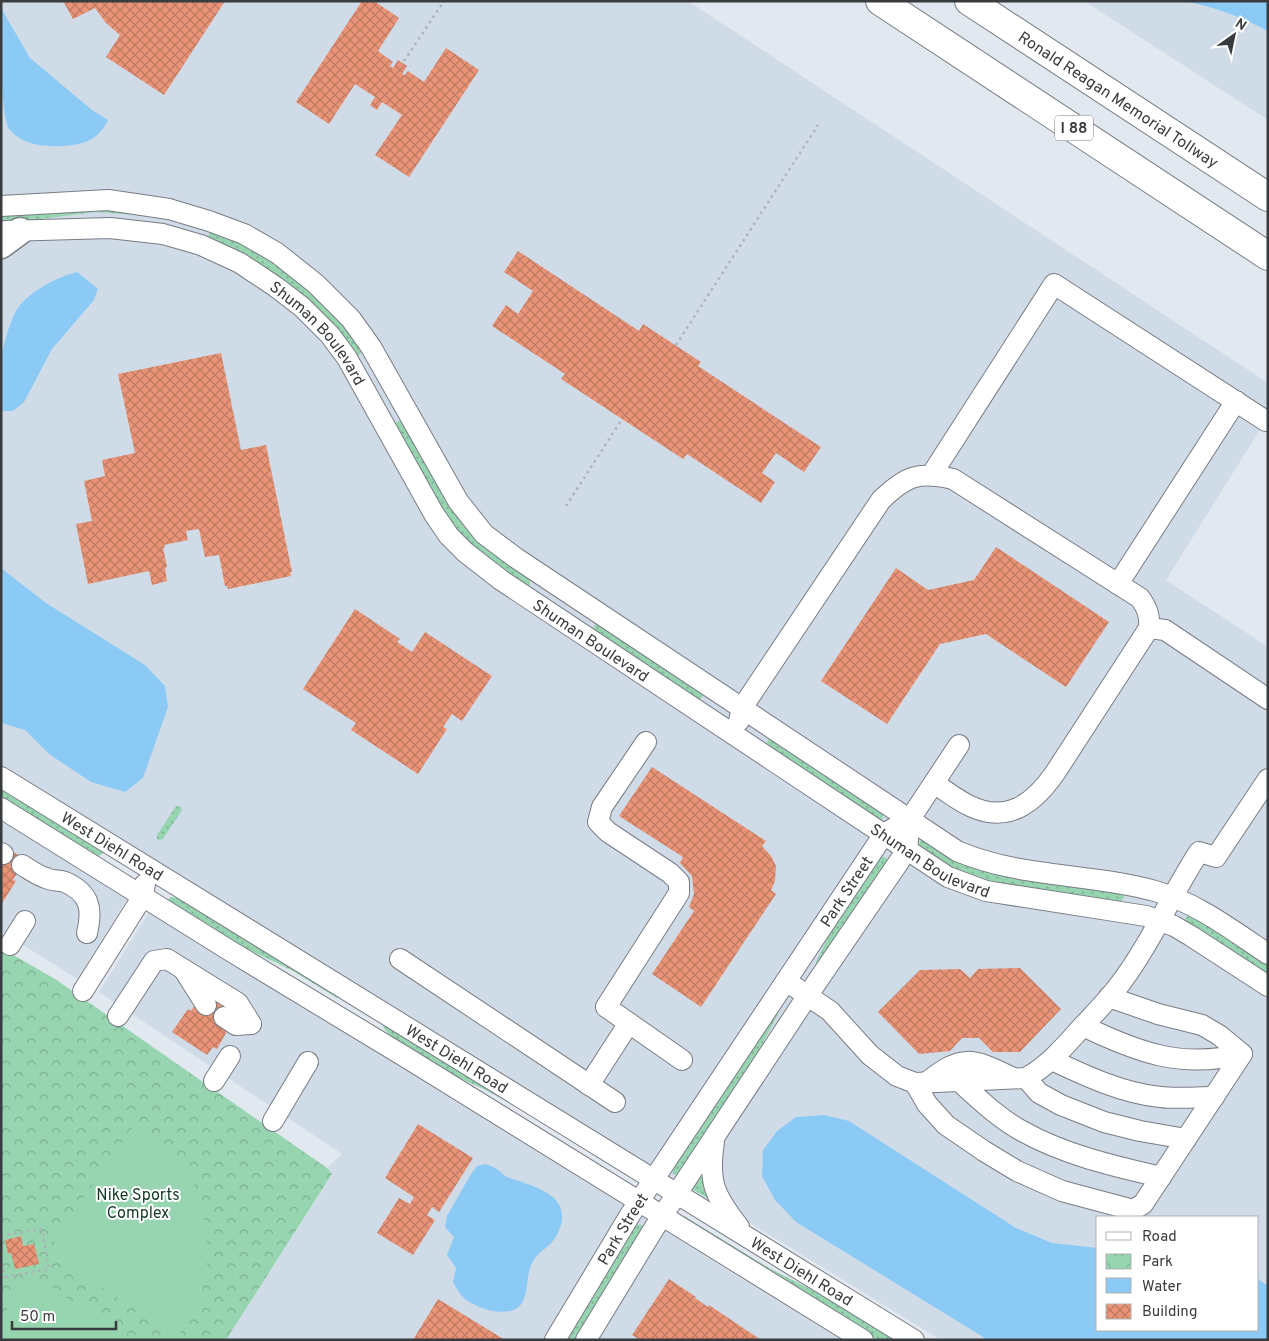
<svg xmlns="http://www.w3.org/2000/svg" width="1269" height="1341" font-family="Overpass,sans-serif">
  <defs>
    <pattern id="grass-dots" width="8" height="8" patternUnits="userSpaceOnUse" patternTransform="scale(1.25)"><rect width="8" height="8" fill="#97d5b1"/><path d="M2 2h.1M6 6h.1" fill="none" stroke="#7cae91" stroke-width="1.8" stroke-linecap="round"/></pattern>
    <pattern id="park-crowns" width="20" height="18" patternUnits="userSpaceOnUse" patternTransform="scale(1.25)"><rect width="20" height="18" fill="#97d5b1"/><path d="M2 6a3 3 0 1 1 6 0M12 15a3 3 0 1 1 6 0" fill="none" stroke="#7cae91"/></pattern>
    <pattern id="building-cross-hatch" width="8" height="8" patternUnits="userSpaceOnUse" patternTransform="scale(1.25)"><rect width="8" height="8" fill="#e99477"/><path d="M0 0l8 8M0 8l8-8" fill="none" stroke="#be7a63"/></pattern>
  </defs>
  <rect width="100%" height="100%" fill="#e2e8ef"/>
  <!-- built -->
  <path fill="#d0dbe8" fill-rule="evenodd" d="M1,1H688L1268,383V417L1166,580L1268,647V1340H941L698,1191L617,1147L1,768ZM1098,1217H1258V1330H1098Z
    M1084,1H1268V120Z
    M1,819L129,896L77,979L1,931Z
    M149,912L841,1340H226L332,1175L327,1168L342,1154L99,992Z"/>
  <!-- grass -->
  <path fill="url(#grass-dots)" d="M114,209L140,214L138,215L95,212L1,224V213Z
    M211,232L250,246L275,261L328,305L363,350L358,356H355L210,241L208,236Z
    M401,420L530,577V585L525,586L461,537L441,511L395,428V423Z
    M598,624L704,694L700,700L593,629L595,625Z
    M774,738L884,813L882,820H879L768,748L766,744L769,739Z
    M1,786L102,848L103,853L96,858L1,800Z
    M176,806L181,807L182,810L163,839L159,840L157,839V835Z
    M927,839L1123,894L1124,897L1120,903L1003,886L966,876L919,848V844L921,840Z
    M879,854L889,860L817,964L816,962L842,909Z
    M170,897L178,898L339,995L337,998L293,971L237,944L172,905L168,900Z
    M1189,914L1268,963V977L1187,925L1185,919Z
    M777,1011L779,1012L750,1068L677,1175L673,1174V1167Z
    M386,1024L639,1179L637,1182C590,1153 544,1123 497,1096C466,1079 402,1056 383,1027Z
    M704,1169L712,1201L690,1188Z
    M684,1216L769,1268L826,1297L900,1340H878L725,1246L682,1217Z
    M635,1224L642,1225L643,1231L576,1340H563Z"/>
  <!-- park -->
  <path fill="url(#park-crowns)" d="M1,948L55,979L327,1168L332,1174L226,1340H1Z"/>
  <!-- pitch -->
  <path fill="#97d5b1" d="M134,1125C154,1138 174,1153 188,1174C208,1205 213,1263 200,1297C194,1312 186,1324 177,1337L59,1259L54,1241Z
    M40,1280L131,1340H1V1319L25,1281Z"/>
  <!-- water -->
  <path fill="#8ccaf6" d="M1185,1H1268V31C1241,17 1215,7 1185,1Z
    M1,8L30,58L92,110L108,120C99,139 86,144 65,146C46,147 23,146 9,129C0,114 1,31 1,8Z
    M77,272L98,289L94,300L52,349L24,402L13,411H1C1,393 0,374 2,356C3,345 11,318 18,308C30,291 57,277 77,272Z
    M1,568L46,603L145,665L165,686L168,707L143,778L125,792L91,782L49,754L25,730L1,723Z
    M824,1115L849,1121L1016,1228L1052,1243L1098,1248V1330H1258V1279L1268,1286V1340H988L796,1222L775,1200L762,1176L763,1150L777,1131L796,1117Z
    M485,1164C488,1165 492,1166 495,1168C500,1170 503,1175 507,1177C534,1187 577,1195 557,1235C552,1246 538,1251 532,1263C526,1275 529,1291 522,1303C511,1321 472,1308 461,1295C458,1291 455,1286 453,1282L456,1268L447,1255L454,1237L445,1227L447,1216L471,1174L477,1166Z"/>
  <!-- building -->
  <path fill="url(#building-cross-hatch)" d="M63,1H225L164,95L106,57L120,35L106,23L95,8L73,19Z
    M362,1H374L399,18L378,51L393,62L390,66L393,68L398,60L407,66L402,74L405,75L408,71L424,82L446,48L479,70L409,177L375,155L402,115L382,102L377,110L370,105L375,97L355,84L329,124L296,102Z
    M518,251L639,331L643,324L701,362L698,366L821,447L804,472L776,453L762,473L775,482L761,503L687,454L683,459L561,379L565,374L492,326L506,305L518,314L533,291L504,272Z
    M221,353L241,450L266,445L292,572H290L291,576L228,589L227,586H225L219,555L205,557L199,529L186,531L188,540L164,545L165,548H163L167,567L165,568L167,581L152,585L149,571L88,584L76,524L92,521L84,481L105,476L102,460L135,453L118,374Z
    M996,547L1109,622L1066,687L986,634L940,644L887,724L821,681L896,568L928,590L974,580Z
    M355,609L400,639L397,642L412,652L425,632L492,676L462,721L452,714L443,727L447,729L418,774L351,730L356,723L303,689Z
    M652,767L766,841L762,846L771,856L776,866L775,881L771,890L776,894L701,1007L652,974L694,911L689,907L694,894L692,876L680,863L683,857L619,816Z
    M7,848L25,859L13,880L16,881L1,905V857Z
    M1020,968L1061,1009L1020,1052H993L979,1038H962L950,1051L919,1054L878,1012L920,970L960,969L970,978L978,969Z
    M212,996L230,1008V1026L217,1049L213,1047L207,1055L172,1032L188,1009L191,1011L196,1003Z
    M418,1124L473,1158L439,1212L432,1207L427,1215L435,1220L413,1255L377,1233L399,1198L410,1204L414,1197L385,1178Z
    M21,1236L23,1246L34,1244L39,1264L15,1269L11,1253L8,1254L5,1240Z
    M669,1279L696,1297L695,1298L708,1307L709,1305L761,1340H640L632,1335Z
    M438,1299L505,1340H413Z"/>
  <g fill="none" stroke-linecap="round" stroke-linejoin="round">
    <defs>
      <g id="minor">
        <path d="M1,206L108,200L169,209L209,221L244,234L277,253L316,284L351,319L371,347L458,501L484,534L516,558L957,851C1020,878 1090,873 1155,891C1197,903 1232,930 1268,954"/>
        <path id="s1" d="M6,231L110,228L163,234L201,245L240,263L276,287L302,307L330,335L347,358L434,514L449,536L465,552L501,580L948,877L986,891L1146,916L1174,926L1191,936L1268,986"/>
        <path d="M932,474L1054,284L1266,421"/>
        <path d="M1118,584L1236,401"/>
        <path d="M1149,628L1165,630L1268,699"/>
        <path d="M739,721L742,708L881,500C906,476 918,471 953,479L1140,598C1147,608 1150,615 1149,628L1055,773C1034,803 1008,824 970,806C957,800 946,791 934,783"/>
        <path d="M646,742L602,807L598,822L608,832L670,873L679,882V893L606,1007L682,1060"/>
        <path id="s2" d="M1,777L914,1340"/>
        <path d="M1,808L232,952L407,1058L863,1340"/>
        <path d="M1,853L3,854"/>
        <path d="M22,865C29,869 38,876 46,878C52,881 59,880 65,882C90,893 93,909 87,933"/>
        <path d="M10,945L25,921"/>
        <path d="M400,959L615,1102"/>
        <path d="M184,970L206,1005"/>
        <path d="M786,981L830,1011L870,1055L897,1076L915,1083L1026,1078C1049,1065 1065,1046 1082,1027C1095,1013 1109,999 1120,984C1151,943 1171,895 1199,852L1216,857L1268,779"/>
        <path d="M83,991L143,896L145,884"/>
        <path d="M118,1016L154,961L167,959L238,1003L251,1024"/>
        <path d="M224,1017L236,1025L251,1024"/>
        <path d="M1083,1026C1137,1052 1181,1069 1242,1054"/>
        <path d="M1052,1060C1086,1076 1122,1093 1160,1097C1178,1099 1197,1097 1214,1097"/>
        <path d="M1026,1078L1039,1093L1061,1105L1104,1122L1140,1131L1186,1139"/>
        <path d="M214,1081L230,1056"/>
        <path d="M959,1081C979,1099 998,1118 1022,1131C1065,1155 1113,1166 1161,1177"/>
        <path d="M927,1082C962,1054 972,1058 1011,1077"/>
        <path d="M915,1083L927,1104L946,1125L984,1151L1017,1171L1062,1191L1133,1210L1143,1204L1242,1054L1219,1035L1202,1025L1158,1014L1109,997"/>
        <path d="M589,1085L629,1023"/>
        <path d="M273,1121L308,1062"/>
        <path d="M714,1142C708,1182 714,1195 739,1227"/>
        <path id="s3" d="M555,1340L630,1215L884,834L894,828"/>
        <path d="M586,1340L653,1230L808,995L907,850L910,819L959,745"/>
      </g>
      <path id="major" d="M1,245L20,231"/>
      <g id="highway">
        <path d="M880,1L1268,256"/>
        <path id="s4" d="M969,1L1268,197"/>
      </g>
    </defs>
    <!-- minor casing -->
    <use href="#minor" stroke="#787d84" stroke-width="22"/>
    <!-- major casing -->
    <use href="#major" stroke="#787d84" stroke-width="29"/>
    <!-- highway casing -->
    <use href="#highway" stroke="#787d84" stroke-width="30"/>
    <!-- path -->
    <path stroke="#aeb3b9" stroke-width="2.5" stroke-dasharray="2.5 4" stroke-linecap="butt" d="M404,61L444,1
      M676,345L818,125
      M566,506L622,419
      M1,1236L42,1229L49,1269L5,1277
      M1,1257L5,1277L1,1282"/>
    <!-- minor -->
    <use href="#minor" stroke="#fff" stroke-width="20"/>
    <!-- major -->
    <use href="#major" stroke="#fff" stroke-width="26"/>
    <!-- highway -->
    <use href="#highway" stroke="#fff" stroke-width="28"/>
  </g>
  <g text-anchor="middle" stroke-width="4" stroke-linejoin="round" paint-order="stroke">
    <!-- shield labels -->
    <rect fill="#fff" stroke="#747679" stroke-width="1" x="1055" y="115.5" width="38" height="25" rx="4"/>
    <g font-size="15" font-weight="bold" fill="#393c3f">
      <text x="1074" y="133">I 88</text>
    </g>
    <!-- street labels -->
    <g font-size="16" fill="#393c3f" stroke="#fff">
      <text dy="6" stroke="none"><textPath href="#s4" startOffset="179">Ronald Reagan Memorial Tollway</textPath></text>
      <text dy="6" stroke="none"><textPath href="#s1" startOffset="346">Shuman Boulevard</textPath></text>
      <text dy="6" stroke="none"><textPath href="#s1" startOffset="766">Shuman Boulevard</textPath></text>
      <text dy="6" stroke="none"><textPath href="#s2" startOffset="131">West Diehl Road</textPath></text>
      <text dy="6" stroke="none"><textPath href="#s1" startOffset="1171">Shuman Boulevard</textPath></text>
      <text dy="6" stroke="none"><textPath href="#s3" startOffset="535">Park Street</textPath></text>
      <text dy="6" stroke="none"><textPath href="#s2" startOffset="536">West Diehl Road</textPath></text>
      <text dy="6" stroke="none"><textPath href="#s3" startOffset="130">Park Street</textPath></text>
      <text dy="6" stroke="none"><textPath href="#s2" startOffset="941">West Diehl Road</textPath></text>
    </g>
    <!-- park labels -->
    <g font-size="16" fill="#133a26" stroke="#fff">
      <text x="138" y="1200">Nike Sports<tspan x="138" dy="18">Complex</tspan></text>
    </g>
  </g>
  <!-- border -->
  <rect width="1269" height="1341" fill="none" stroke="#393c3f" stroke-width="5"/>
  <!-- legend -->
  <rect x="1096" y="1216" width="162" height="115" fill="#ffffff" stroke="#b0b1b2"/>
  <rect x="1106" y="1232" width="25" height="8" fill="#ffffff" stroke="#b0b1b2"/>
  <text x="1142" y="1241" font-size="15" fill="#393c3f">Road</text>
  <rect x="1106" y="1254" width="25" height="15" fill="url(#park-crowns)" stroke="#b0b1b2"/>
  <text x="1142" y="1266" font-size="15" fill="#393c3f">Park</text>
  <rect x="1106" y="1278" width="25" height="15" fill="#8ccaf6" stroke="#b0b1b2"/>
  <text x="1142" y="1291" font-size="15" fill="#393c3f">Water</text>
  <rect x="1106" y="1304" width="25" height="15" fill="url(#building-cross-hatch)" stroke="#b0b1b2"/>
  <text x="1142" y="1316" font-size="15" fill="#393c3f">Building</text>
  <!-- north arrow -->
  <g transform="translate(1234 35) rotate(33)" stroke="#ffffff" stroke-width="4" paint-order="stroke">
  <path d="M0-4L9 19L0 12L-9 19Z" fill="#393c3f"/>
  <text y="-8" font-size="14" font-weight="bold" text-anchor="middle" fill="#393c3f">N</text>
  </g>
  <!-- scale -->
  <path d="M12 1321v8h104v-8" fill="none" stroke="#393c3f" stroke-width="2.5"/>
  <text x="20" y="1321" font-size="15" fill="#393c3f" stroke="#ffffff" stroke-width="4" paint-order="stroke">50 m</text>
</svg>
